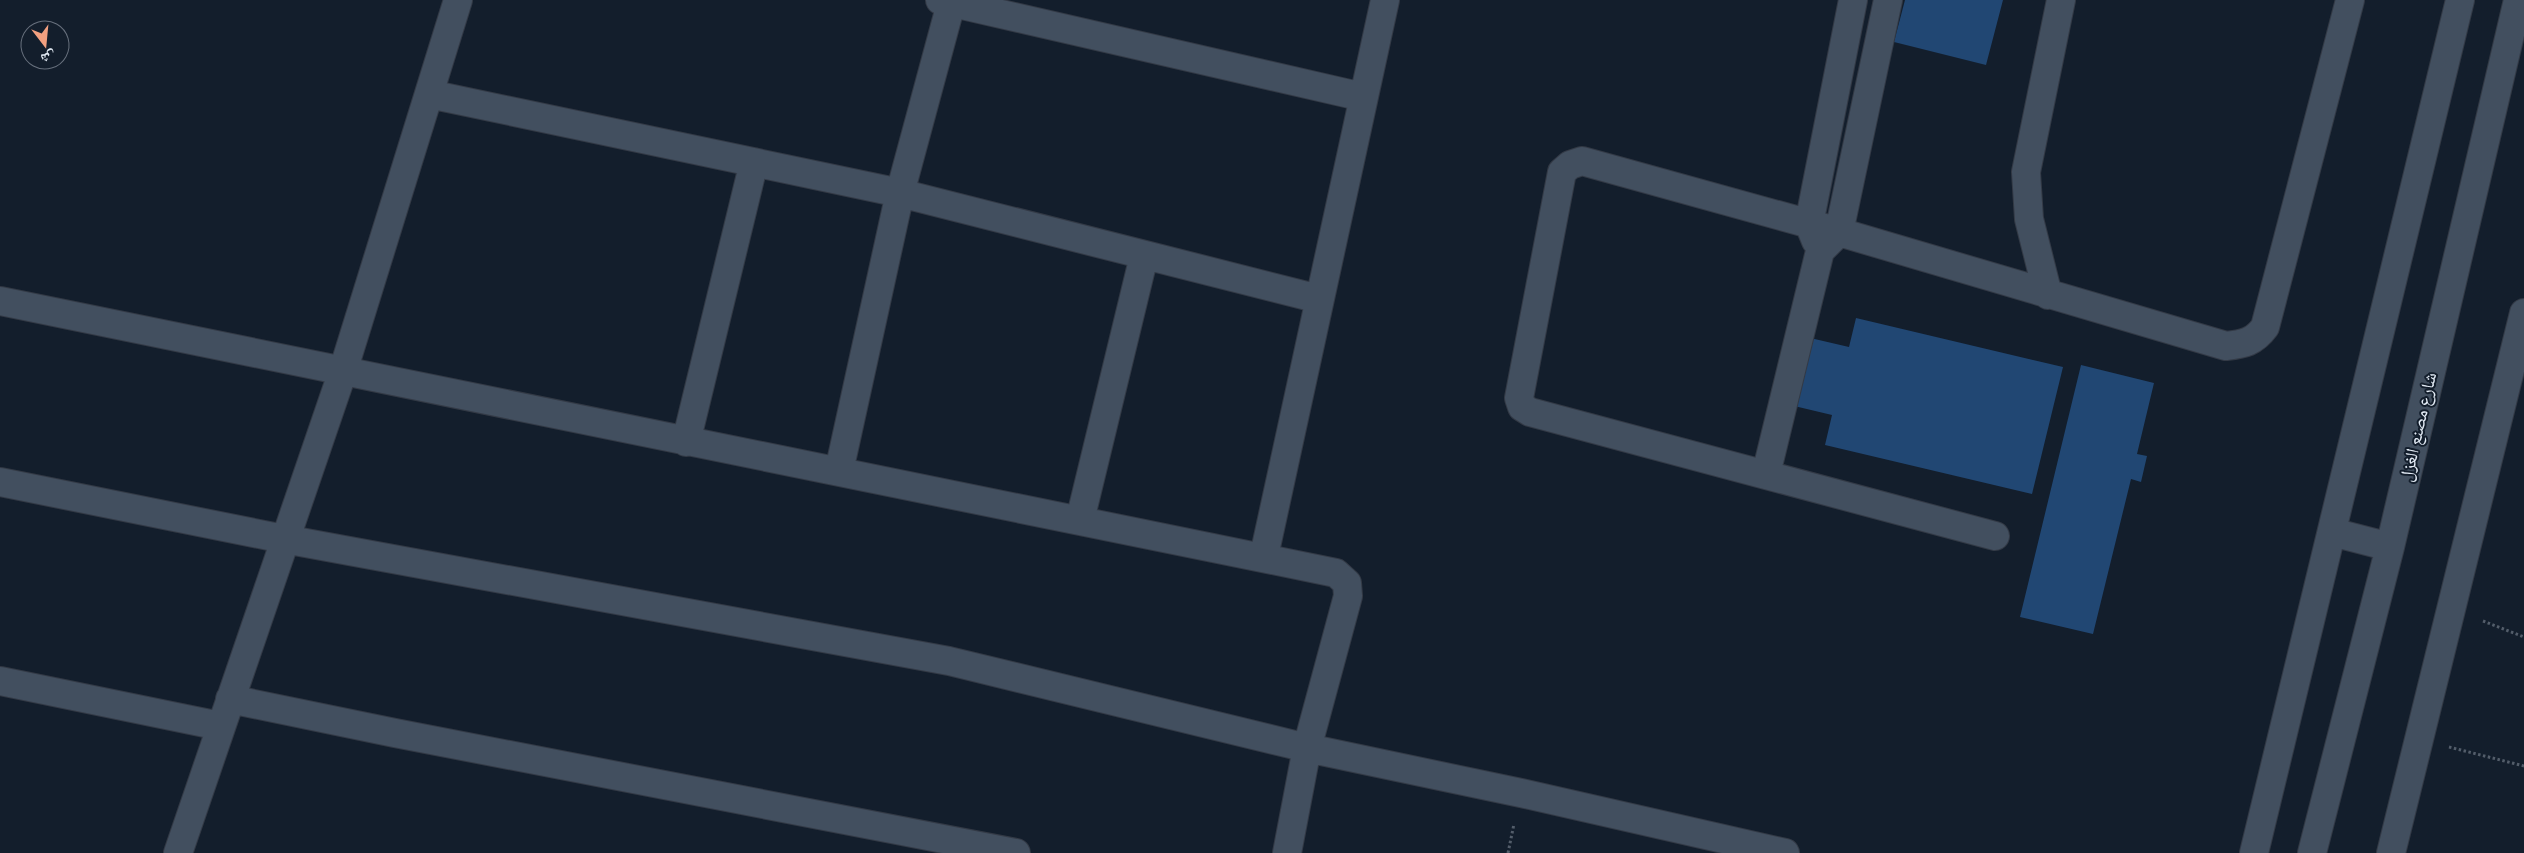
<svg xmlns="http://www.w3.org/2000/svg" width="2524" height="853" font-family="Georgia,'Noto Naskh Arabic',serif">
  <rect width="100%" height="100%" fill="#131e2c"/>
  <!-- building -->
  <path fill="#214773" d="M1905,0H2003L1986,65L1894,42Z
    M1856,318L2063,367L2032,494L1825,445L1832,415L1790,405L1806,337L1849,347Z
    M2081,365L2154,383L2137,454L2147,456L2141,482L2131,479L2093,634L2020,617Z"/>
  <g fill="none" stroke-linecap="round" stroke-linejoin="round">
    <defs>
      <path id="minor" d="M940,0L1363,97
        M429,94L900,193L1319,299
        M1816,241L1809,224L1853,0
        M2048,295L2029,219L2026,172L2061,0
        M0,301L1336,573L1347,583L1348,596L1307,748L1287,853
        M686,442L754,162
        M839,471L900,193L952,0
        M1766,474L1820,251L1839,232L1888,0
        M0,482L284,539L949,661L1307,748L1521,793L1785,853
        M1080,520L1144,256
        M2332,532L2390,547
        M1995,536L1530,412L1522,407L1519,398L1562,172L1570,165L1582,161L1839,232L2226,346C2244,344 2254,342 2265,327L2350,0
        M1264,556L1385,0
        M0,681L220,726
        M230,699L395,733L1016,853
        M178,853L343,371L458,0
        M2254,853L2460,0
        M2312,853L2390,547L2518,0
        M2391,853L2524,313"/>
    </defs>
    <!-- minor casing -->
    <use href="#minor" stroke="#333a46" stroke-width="30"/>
    <!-- path -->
    <path stroke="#535d6a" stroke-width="3" stroke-dasharray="2.5 2.5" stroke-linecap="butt" d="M2483,621L2524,637
      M2449,747L2524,766
      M1508,853L1514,824"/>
    <!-- minor -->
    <use href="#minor" stroke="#424f5f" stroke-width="28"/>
  </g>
  <g text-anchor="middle" stroke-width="4" stroke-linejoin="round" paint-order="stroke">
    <!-- street labels -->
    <g font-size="18" fill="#e4ecf6" stroke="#131e2c">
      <text transform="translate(2418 427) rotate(-77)" y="6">شارع مصنع الغزل</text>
    </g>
  </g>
  <!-- north arrow -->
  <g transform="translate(45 45) rotate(164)"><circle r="24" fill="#131e2c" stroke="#67707d"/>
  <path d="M0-4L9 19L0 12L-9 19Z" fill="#f2a080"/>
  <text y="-8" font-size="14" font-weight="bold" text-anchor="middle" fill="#e4ecf6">ش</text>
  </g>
</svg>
